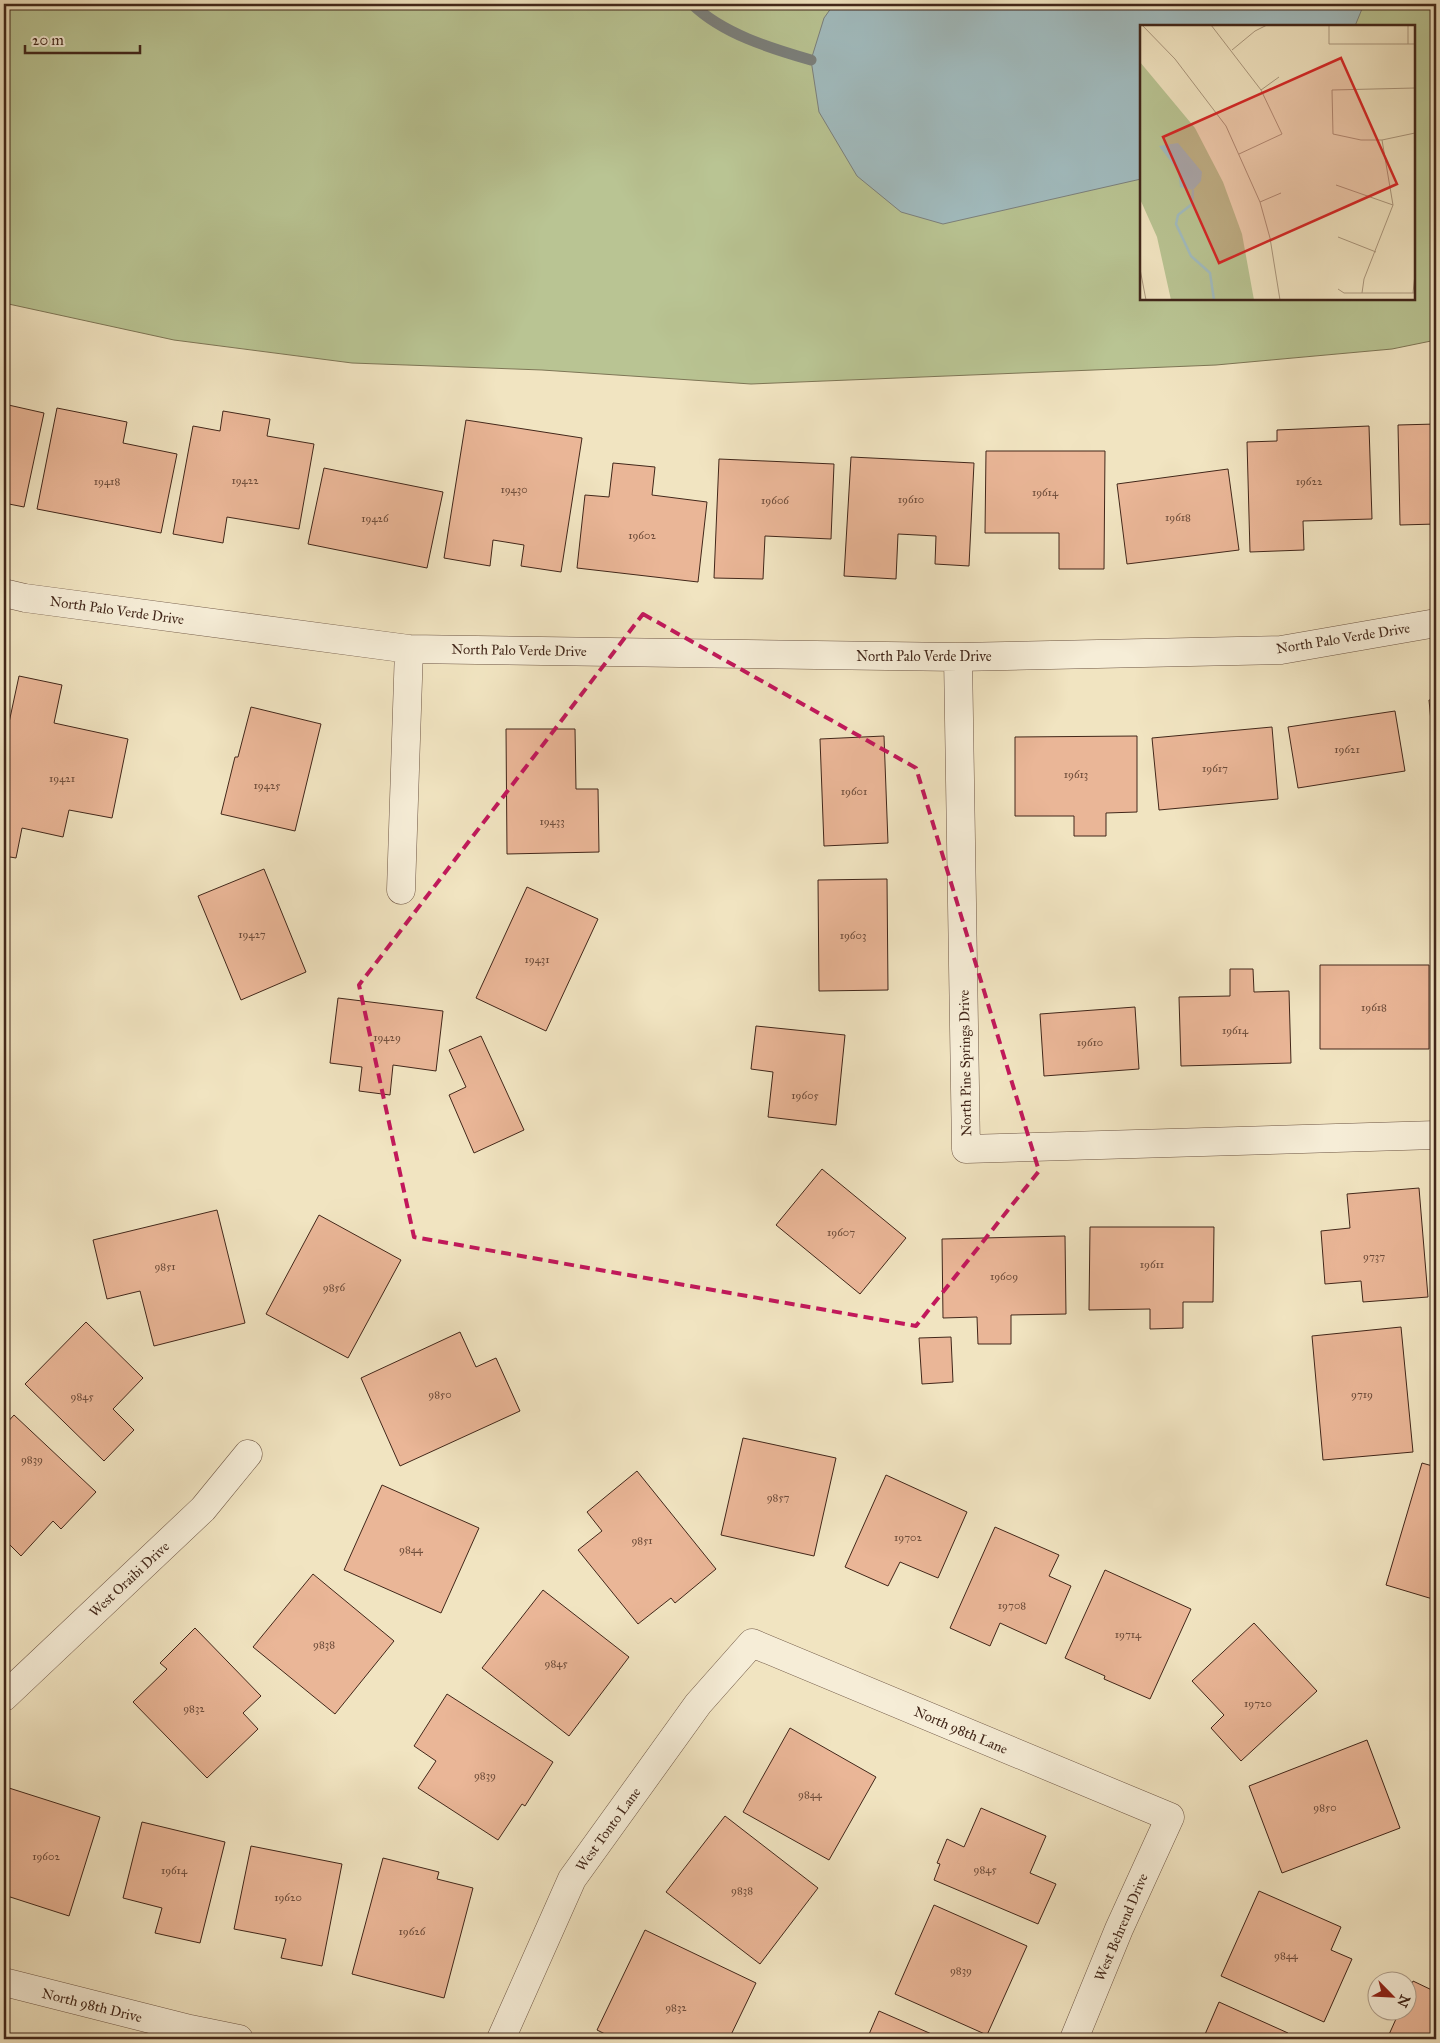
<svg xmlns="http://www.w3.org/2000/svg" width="1440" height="2043" font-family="'IM FELL Great Primer',serif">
  <rect width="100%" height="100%" fill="#f1e4c1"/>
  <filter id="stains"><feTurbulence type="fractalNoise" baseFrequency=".004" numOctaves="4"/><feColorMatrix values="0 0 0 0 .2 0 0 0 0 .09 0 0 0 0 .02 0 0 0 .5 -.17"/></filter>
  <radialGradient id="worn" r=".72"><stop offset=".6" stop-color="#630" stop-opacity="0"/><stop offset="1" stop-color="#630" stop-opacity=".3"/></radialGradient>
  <!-- green -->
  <path fill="#b9c493" stroke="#7e7656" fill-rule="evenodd" d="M4,4H1436V340L1392,349L1216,365L751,384L542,370L352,363L174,340L4,303ZM1141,26H1414V299H1141Z"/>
  <!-- water -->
  <path fill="#a1bbbe" stroke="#7b807c" d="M834,4H1364L1355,26H1141V179L943,224L901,212L857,176L819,112L811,60L824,18Z"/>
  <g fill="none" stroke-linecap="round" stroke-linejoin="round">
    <!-- stream -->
    <path stroke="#7b807c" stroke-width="11" d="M692,4C723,34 770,48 811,60"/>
  </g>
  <!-- building -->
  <path fill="#eab697" stroke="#42271a" d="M4,404L44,413L24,507L4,503Z
    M57,408L127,422L123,443L177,454L161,533L37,509Z
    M223,411L270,419L267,436L314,444L299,529L227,517L223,543L173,534L193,426L220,431Z
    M466,420L582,438L561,572L521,566L524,545L493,540L490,566L444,558Z
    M1436,424V524L1400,525L1398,425Z
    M1369,426L1372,519L1303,521L1304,550L1250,552L1247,442L1277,441V430Z
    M986,451H1105L1104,569H1059V533H985Z
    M851,457L974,463L969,566L935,564L936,536L898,534L896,579L844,576Z
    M719,459L834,464L831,539L765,536L763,579L714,578Z
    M613,463L655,467L652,495L707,502L698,582L577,568L585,495L609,497Z
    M324,468L443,492L427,568L308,544Z
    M1228,469L1239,550L1127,564L1117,484Z
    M19,676L62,685L54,723L128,739L112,818L69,810L63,837L22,828L16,858L4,856V746Z
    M1436,699V775L1429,700Z
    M251,707L321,724L295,831L221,814L235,757H238Z
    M1395,711L1405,771L1298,788L1288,727Z
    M1272,727L1278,799L1159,810L1152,738Z
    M506,729H575L576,789H598L599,852L507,854Z
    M884,736L888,843L824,846L820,739Z
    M1137,736V812L1106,813V836H1074V816H1015V737Z
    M264,869L306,972L241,1000L198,896Z
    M887,879L888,990L819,991L818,880Z
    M527,887L598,919L546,1031L476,998Z
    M1320,965H1429V1049H1320Z
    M1230,969H1253L1254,992L1289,991L1291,1063L1181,1066L1179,997L1230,996Z
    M338,998L443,1011L436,1071L393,1065L390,1095L359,1091L362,1067L330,1063Z
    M1135,1007L1139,1069L1044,1076L1040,1014Z
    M756,1026L845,1035L836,1125L768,1117L773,1072L751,1069Z
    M481,1036L524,1130L474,1153L449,1095L466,1087L449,1050Z
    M822,1169L906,1238L860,1294L776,1225Z
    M1419,1188L1428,1297L1363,1302L1361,1281L1325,1284L1321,1231L1350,1228L1347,1194Z
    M217,1210L245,1323L154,1346L140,1291L107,1299L93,1240Z
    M319,1215L401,1260L348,1358L266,1314Z
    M1090,1227H1214L1213,1302H1183V1328L1150,1329V1309L1089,1310Z
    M1065,1236L1066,1314L1011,1315V1344H978L977,1317L943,1318L942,1239Z
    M86,1322L143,1378L113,1409L134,1430L104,1461L25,1384Z
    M1401,1327L1413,1452L1323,1460L1312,1336Z
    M460,1332L476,1367L496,1358L520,1411L400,1466L361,1378Z
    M951,1337L953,1382L922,1384L919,1338Z
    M14,1415L96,1492L61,1529L53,1521L21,1556L4,1539V1426Z
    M743,1438L836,1458L814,1556L721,1535Z
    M1422,1463L1436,1467V1600L1386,1585Z
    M637,1471L716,1569L675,1603L671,1598L638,1624L578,1550L602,1531L587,1512Z
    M886,1475L967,1512L938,1578L900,1562L888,1586L845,1567Z
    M382,1485L479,1528L441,1613L344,1570Z
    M995,1527L1059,1555L1049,1576L1071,1586L1046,1644L1000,1623L990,1646L950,1628Z
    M1105,1570L1191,1609L1150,1699L1104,1679L1105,1676L1065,1658Z
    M313,1574L394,1641L335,1714L253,1647Z
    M543,1590L629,1657L569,1736L482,1668Z
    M1254,1623L1317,1691L1241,1761L1211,1728L1224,1715L1192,1681Z
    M195,1628L261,1696L243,1713L258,1729L207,1778L133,1702L167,1669L160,1663Z
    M447,1694L553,1762L525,1806L522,1804L498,1840L418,1788L436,1761L414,1746Z
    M790,1728L876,1777L829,1860L743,1812Z
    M1367,1740L1400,1828L1282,1873L1249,1786Z
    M9,1788L100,1817L69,1916L4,1895V1803Z
    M981,1808L1046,1836L1030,1873L1056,1884L1038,1924L934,1880L940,1864L937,1863L947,1839L964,1847Z
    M725,1816L818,1888L760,1964L666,1892Z
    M142,1822L225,1842L200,1943L155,1933L162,1908L123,1898Z
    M251,1846L342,1864L322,1966L281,1958L286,1939L234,1929Z
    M383,1858L439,1872L437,1879L473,1888L444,1998L352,1974Z
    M1259,1891L1341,1927L1331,1950L1352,1959L1324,2022L1221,1976Z
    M934,1905L1027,1946L987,2035L895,1994Z
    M645,1930L756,1983L729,2039H654L644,2034L642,2039H615L597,2030Z
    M1413,1981L1436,1992V2039H1387L1400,2010H1408V1994Z
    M1219,2002L1288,2033L1285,2039H1203Z
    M879,2011L943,2039H867Z"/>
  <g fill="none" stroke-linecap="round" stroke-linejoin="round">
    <defs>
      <path id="minor" d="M4,593L25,598L409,649L958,657L1281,650L1436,623
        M958,657L966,1149L1436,1135
        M401,890L409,649
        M4,1697L203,1509L248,1454
        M4,1982L190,2029L239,2039
        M501,2039L572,1879L698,1704L752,1643L1170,1817L1119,1929L1074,2039"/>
    </defs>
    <!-- minor casing -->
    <use href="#minor" stroke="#6e5644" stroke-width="29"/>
    <!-- minor -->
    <use href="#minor" stroke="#f6edd7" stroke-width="28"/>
  </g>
  <!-- marked area -->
  <path fill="none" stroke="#c2185b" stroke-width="4" stroke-dasharray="10 6" stroke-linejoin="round" d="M643,614L916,768L1039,1171L916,1326L414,1237L359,985Z"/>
  <g text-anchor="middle" stroke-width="4.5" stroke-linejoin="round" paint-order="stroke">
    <!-- number labels -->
    <g font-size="11" fill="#6c4b39">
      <text x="245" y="484">19422</text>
      <text x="107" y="485">19418</text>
      <text x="1309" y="485">19622</text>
      <text x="514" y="493">19430</text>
      <text x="1045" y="496">19614</text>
      <text x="911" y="503">19610</text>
      <text x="775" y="504">19606</text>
      <text x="1178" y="521">19618</text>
      <text x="375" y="522">19426</text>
      <text x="642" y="539">19602</text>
      <text x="1347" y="753">19621</text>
      <text x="1215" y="772">19617</text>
      <text x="1076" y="778">19613</text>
      <text x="62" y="782">19421</text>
      <text x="267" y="789">19425</text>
      <text x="854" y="795">19601</text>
      <text x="552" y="825">19433</text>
      <text x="252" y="938">19427</text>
      <text x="853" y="939">19603</text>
      <text x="537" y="963">19431</text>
      <text x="1374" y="1011">19618</text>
      <text x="1235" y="1034">19614</text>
      <text x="387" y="1041">19429</text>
      <text x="1090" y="1046">19610</text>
      <text x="805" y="1099">19605</text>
      <text x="841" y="1236">19607</text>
      <text x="1374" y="1260">9737</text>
      <text x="1152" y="1268">19611</text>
      <text x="165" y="1270">9851</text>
      <text x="1004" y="1280">19609</text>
      <text x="334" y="1291">9856</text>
      <text x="440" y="1398">9850</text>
      <text x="1362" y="1398">9719</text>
      <text x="82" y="1400">9845</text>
      <text x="32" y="1463">9839</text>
      <text x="778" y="1501">9857</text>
      <text x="908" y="1541">19702</text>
      <text x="642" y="1544">9851</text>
      <text x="411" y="1553">9844</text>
      <text x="1012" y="1609">19708</text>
      <text x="1128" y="1638">19714</text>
      <text x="324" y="1648">9838</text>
      <text x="556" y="1667">9845</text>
      <text x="1258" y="1707">19720</text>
      <text x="194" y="1712">9832</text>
      <text x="485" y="1779">9839</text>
      <text x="810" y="1798">9844</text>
      <text x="1325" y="1811">9850</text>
      <text x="46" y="1860">19602</text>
      <text x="985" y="1873">9845</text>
      <text x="174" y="1874">19614</text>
      <text x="742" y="1894">9838</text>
      <text x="288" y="1901">19620</text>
      <text x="412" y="1935">19626</text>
      <text x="1286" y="1959">9844</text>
      <text x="961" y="1974">9839</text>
      <text x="676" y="2011">9832</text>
    </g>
    <!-- street labels -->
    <g font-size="14" fill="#42271a" stroke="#f6edd7">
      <text transform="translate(117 610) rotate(8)" y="5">North Palo Verde Drive</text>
      <text transform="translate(1343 638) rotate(-9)" y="5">North Palo Verde Drive</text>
      <text transform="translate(519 650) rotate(1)" y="5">North Palo Verde Drive</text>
      <text x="924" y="661">North Palo Verde Drive</text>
      <text transform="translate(965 1063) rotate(-91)" y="5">North Pine Springs Drive</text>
      <text transform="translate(129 1579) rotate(-43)" y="5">West Oraibi Drive</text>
      <text transform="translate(961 1730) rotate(23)" y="5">North 98th Lane</text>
      <text transform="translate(608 1829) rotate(-54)" y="5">West Tonto Lane</text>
      <text transform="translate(1121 1927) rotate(-67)" y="5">West Behrend Drive</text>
      <text transform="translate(92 2005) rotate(14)" y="5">North 98th Drive</text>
    </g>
  </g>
  <!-- overview -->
  <g transform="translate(1140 25)">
    <rect width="275" height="275" fill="#f1e4c1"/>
    <path d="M0,37L55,103L83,157L102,209L114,275H31L17,212L0,174Z" fill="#b9c493"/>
    <path d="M38,118L62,147L61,156L53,165L40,162L38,146L19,121Z" fill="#a1bbbe"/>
    <path fill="none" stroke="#a1bbbe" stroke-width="2.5" d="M53,165L52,179L38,190L36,199L51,231L70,248L74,275"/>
    <path fill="none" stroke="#ab987e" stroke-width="1" d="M2,0L35,34L86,101L120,177L130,213L140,275M71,0L121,65L142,109L99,129M189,0V19H275M268,0V19M92,25L115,6L127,0M275,63L192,65L193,109L221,115H242L275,108M121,65L139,52M196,160L253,180M120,177L141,168M198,212L236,227M0,244L6,275M198,264L204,268H275M222,268L224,254L253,180L242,115M273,268L275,249"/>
    <path fill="#d62828" fill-opacity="0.15" stroke="#d62828" stroke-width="2.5" d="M201,33L257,159L79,238L23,112Z"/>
    <rect width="275" height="275" fill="none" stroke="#42271a" stroke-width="2.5"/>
  </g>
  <!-- margin -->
  <rect width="1440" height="2043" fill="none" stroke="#f1e4c1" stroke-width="20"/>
  <rect x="5" y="5" width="1430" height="2033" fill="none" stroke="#42271a" stroke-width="2.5"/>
  <rect x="10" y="10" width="1420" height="2023" fill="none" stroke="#42271a"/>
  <!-- north arrow -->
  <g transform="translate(1392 1996) rotate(114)"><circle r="24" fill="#f6edd7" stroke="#ae9e8b"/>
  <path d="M0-4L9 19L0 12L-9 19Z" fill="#8f2418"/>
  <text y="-8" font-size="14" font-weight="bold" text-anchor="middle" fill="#42271a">N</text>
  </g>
  <!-- scale -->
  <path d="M25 45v8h115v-8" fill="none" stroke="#42271a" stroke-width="2.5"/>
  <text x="32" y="45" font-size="15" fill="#42271a" stroke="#f6edd7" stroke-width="4" paint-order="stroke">20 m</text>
  <rect width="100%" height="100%" filter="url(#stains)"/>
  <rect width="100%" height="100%" fill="url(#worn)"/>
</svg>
